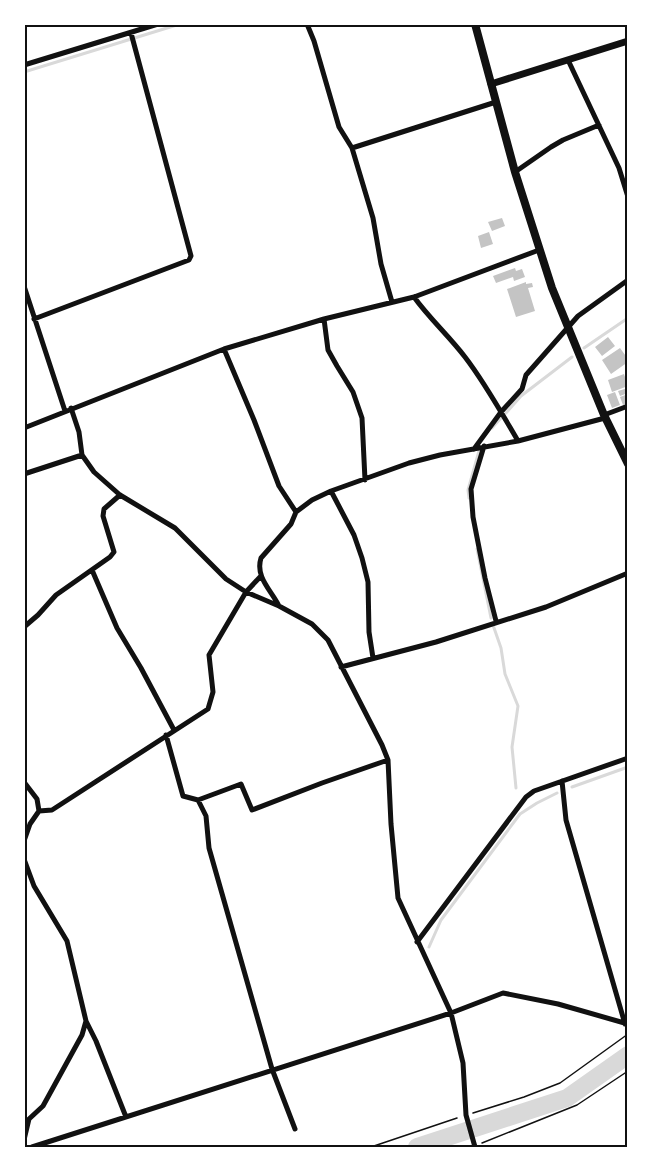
<svg xmlns="http://www.w3.org/2000/svg" width="652" height="1171" font-family="'Varela Round',sans-serif">
  <rect width="100%" height="100%" fill="#fff"/>
  <g fill="none" stroke-linecap="round" stroke-linejoin="round">
    <!-- stream -->
    <path stroke="#d9d9d9" stroke-width="3" d="M24,72L180,24
      M584,348L628,318
      M506,413L521,396L572,357
      M492,428L501,418
      M469,498L468,490L479,451
      M477,549L491,618
      M493,625L501,648L505,674L518,706L512,747L516,788
      M572,787L628,767
      M429,947L441,920L520,814L537,803L557,793"/>
    <!-- river -->
    <path stroke="#d9d9d9" stroke-width="18" d="M417,1147L567,1098L628,1055"/>
  </g>
  <!-- building -->
  <path fill="#c4c4c4" d="M502,218L505,226L492,231L488,222Z
    M489,232L493,244L481,248L478,236Z
    M515,268L516,271L522,269L525,277L514,281L513,277L496,283L493,276Z
    M526,282V284L532,283L533,287L528,288L535,311L516,317L507,289Z
    M608,337L615,346L602,356L595,347Z
    M620,348L628,359V362L611,374L602,360Z
    M624,374L628,386L612,392L608,380Z
    M628,388V393L620,396L618,391Z
    M615,392L620,405L612,408L607,395Z
    M628,394V403L623,405L620,397Z"/>
  <g fill="none" stroke-linecap="round" stroke-linejoin="round">
    <!-- path -->
    <path stroke="#111" stroke-width="1.5" d="M473,1113L524,1097L560,1083L628,1034
      M482,1143L577,1105L628,1071
      M371,1147L457,1118"/>
    <!-- minor -->
    <path stroke="#111" stroke-width="5" d="M307,24L314,41L339,127L352,148L373,218L381,264L392,302
      M568,60L619,168L628,197
      M24,65L158,24
      M352,148L496,102
      M515,172L551,147L563,140L599,125
      M24,286L65,411
      M414,297C429,318 449,336 465,357C485,383 501,412 518,441
      M34,319L189,260L191,256L131,33
      M324,319L328,350L337,366L353,392L362,418L365,480
      M224,349L254,420L279,486L296,512
      M71,408L79,432L82,455L94,472L120,495L175,528L226,579L246,592L279,606L312,624L328,640L382,745L388,760L391,824L398,898L451,1013L463,1063L466,1115L475,1147
      M604,415L628,406
      M24,428L224,349L324,319L414,297L539,250
      M484,446L471,489L473,517L485,578L496,621
      M474,449L501,412L522,389L526,375L578,316L628,280
      M24,474L82,455
      M331,491L354,535L362,558L368,582L369,632L373,658
      M92,570L117,628L141,668L174,730
      M279,606C271,590 255,577 261,558L291,524L296,512L312,500L331,491L409,463L440,455L518,441L605,418
      M24,627L38,615L56,595L110,557L114,552L103,516L104,509L120,495
      M341,667L436,642L546,607L628,573
      M166,735L183,796L198,800L241,784L252,810L322,783L388,760
      M562,781L566,820L625,1024
      M24,782L37,799L39,811L30,824L24,841
      M198,800L206,816L209,848L272,1069L295,1129
      M39,811L52,810L208,709L213,692L209,655L246,592L260,577
      M24,859L34,886L67,941L86,1021L96,1041L126,1117
      M417,942L526,797L534,791L628,758
      M24,1140L29,1119L43,1106L82,1035L86,1021
      M32,1147L451,1013L503,993L558,1004L628,1024"/>
    <!-- tertiary -->
    <path stroke="#111" stroke-width="7" d="M491,84L628,41"/>
    <!-- primary -->
    <path stroke="#111" stroke-width="8" d="M475,24L515,172L552,288L604,415L628,464"/>
  </g>
  <!-- border -->
  <rect width="652" height="1171" fill="none" stroke="#ffffff" stroke-width="51"/>
  <rect x="26" y="26" width="600" height="1120" fill="none" stroke="#111" stroke-width="2"/>
</svg>
